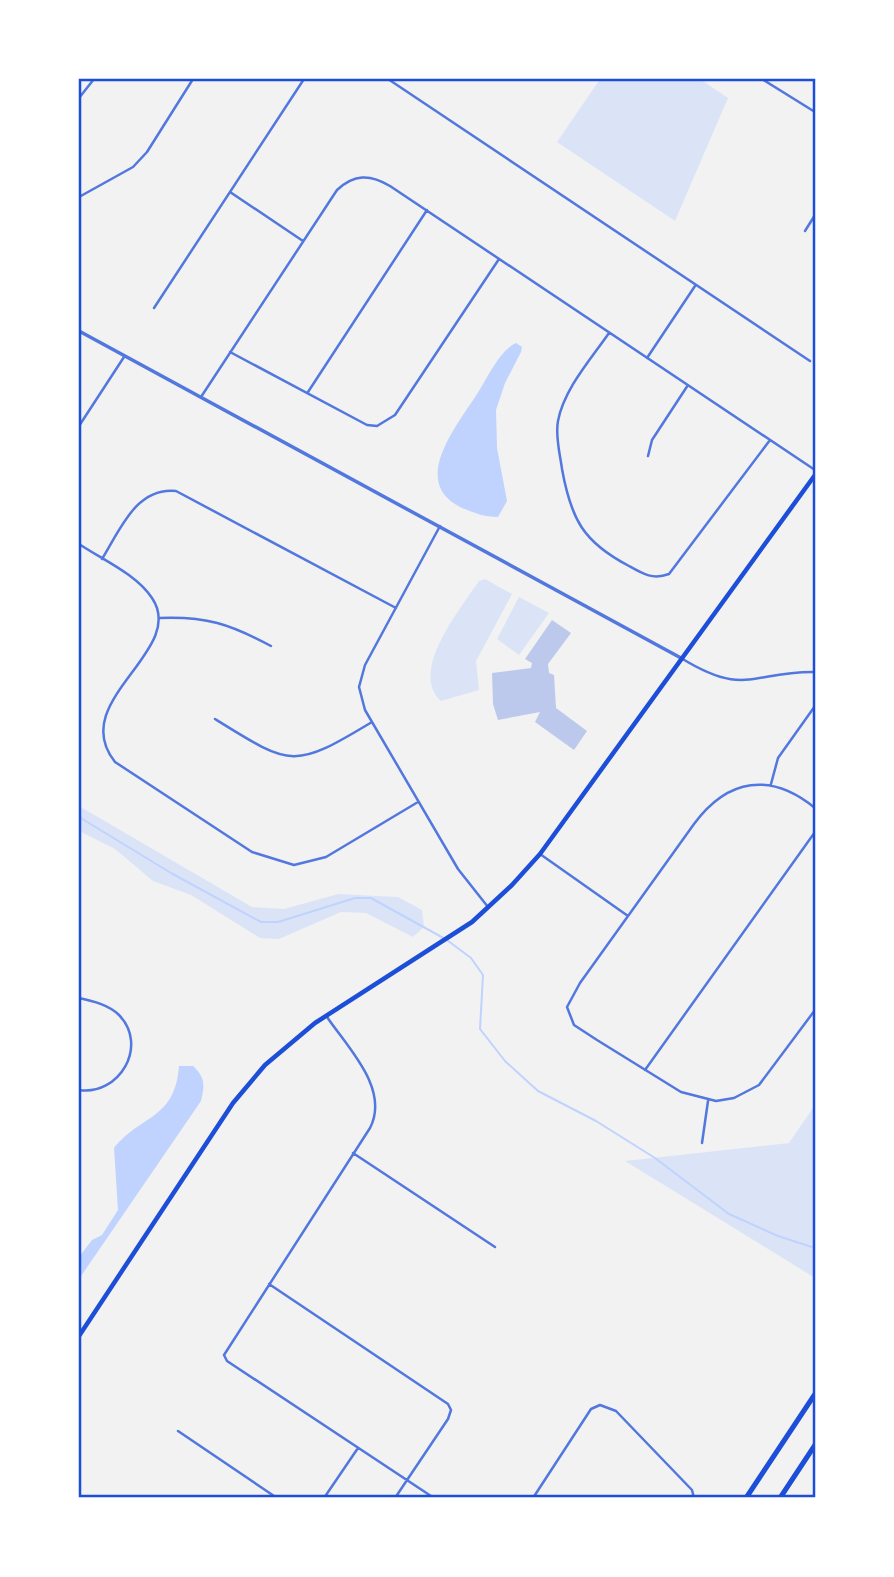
<svg xmlns="http://www.w3.org/2000/svg" width="894" height="1577" font-family="Quicksand,sans-serif">
  <rect width="100%" height="100%" fill="#f2f2f2"/>
  <!-- green -->
  <path fill="#dbe4f7" d="M600,79H700L728,98L675,221L557,142Z
    M485,579L512,594L476,661L479,690L441,701C408,672 461,608 479,581Z
    M519,597L549,613L519,655L497,639Z
    M79,806L252,907L284,909L338,894L398,897L422,910L424,927L413,937L366,913L341,912L279,939L260,938L191,895L153,881L115,849L79,831Z
    M815,1105V1278L625,1161L789,1143Z"/>
  <!-- water -->
  <path fill="#bfd3fe" d="M516,343L522,347L521,352L505,383L496,410L497,448L507,501L498,517C484,517 475,513 462,508C409,483 456,427 477,394C487,379 499,351 516,343Z
    M179,1066H193C205,1077 205,1085 201,1101L79,1279V1257L92,1240L102,1235L118,1210L114,1148C140,1115 175,1120 179,1066Z"/>
  <g fill="none" stroke-linecap="round" stroke-linejoin="round">
    <!-- stream -->
    <path stroke="#bfd3fe" stroke-width="2" d="M79,817L171,873L261,922H278L355,898H371L447,940L471,958L483,975L480,1029L505,1061L538,1091L596,1121L655,1158L729,1214L778,1236L815,1248"/>
  </g>
  <!-- building -->
  <path fill="#bdc9ec" d="M552,620L571,633L548,664L549,673L554,675L556,708L587,731L574,750L535,722L540,712L498,720L493,704L492,673L531,668L532,663L525,659Z"/>
  <g fill="none" stroke-linecap="round" stroke-linejoin="round">
    <!-- minor -->
    <path stroke="#5277de" stroke-width="2.5" d="M388,79L810,361
      M762,79L815,112
      M79,98L94,79
      M230,192L303,241
      M79,197L133,167L147,152L193,79
      M805,231L815,215
      M154,308L304,79
      M609,333C591,359 564,389 558,421C555,436 560,454 562,469C571,519 583,542 629,566C643,574 653,580 669,574L770,440
      M230,352L367,425L377,426L395,415L499,259
      M647,358L695,286
      M308,392L427,210
      M201,397L337,190C354,174 370,174 390,186L815,470
      M79,426L124,357
      M648,456L652,440L688,385
      M440,526L365,665L359,687L365,710L458,869L488,907
      M79,544C103,560 136,574 152,598C188,651 66,701 115,762L252,852L294,865L326,857L418,802
      M102,559C120,530 136,487 176,491L396,608
      M159,618C206,616 230,624 271,646
      M681,658C746,698 752,671 815,672
      M215,719C292,767 294,769 372,722
      M771,784L778,758L815,706
      M815,808C771,772 728,778 694,824L580,983L567,1007L574,1025L597,1040L681,1092L716,1101L734,1098L759,1085L815,1010
      M540,854L628,916
      M79,998C93,1001 109,1005 119,1015C149,1046 119,1096 79,1090
      M327,1017C348,1048 390,1089 370,1128L224,1355L227,1361L434,1498
      M645,1070L815,832
      M702,1143L708,1101
      M353,1153L495,1247
      M269,1284L448,1404L451,1410L448,1419L395,1498
      M178,1431L277,1498
      M324,1498L358,1448
      M533,1498L591,1409L600,1405L616,1411L692,1490L694,1498"/>
    <!-- tertiary -->
    <path stroke="#5277de" stroke-width="3.5" d="M79,331L681,658"/>
    <!-- secondary -->
    <path stroke="#1d4ed8" stroke-width="4.5" d="M79,1336L233,1103L265,1065L315,1023L472,922L512,885L540,854L815,475"/>
    <!-- motorway -->
    <path stroke="#1d4ed8" stroke-width="5" d="M746,1498L815,1394
      M780,1498L815,1445"/>
  </g>
  <!-- border -->
  <rect width="894" height="1577" fill="none" stroke="#ffffff" stroke-width="161"/>
  <rect x="80" y="80" width="734" height="1416" fill="none" stroke="#1d4ed8" stroke-width="2.5"/>
</svg>
